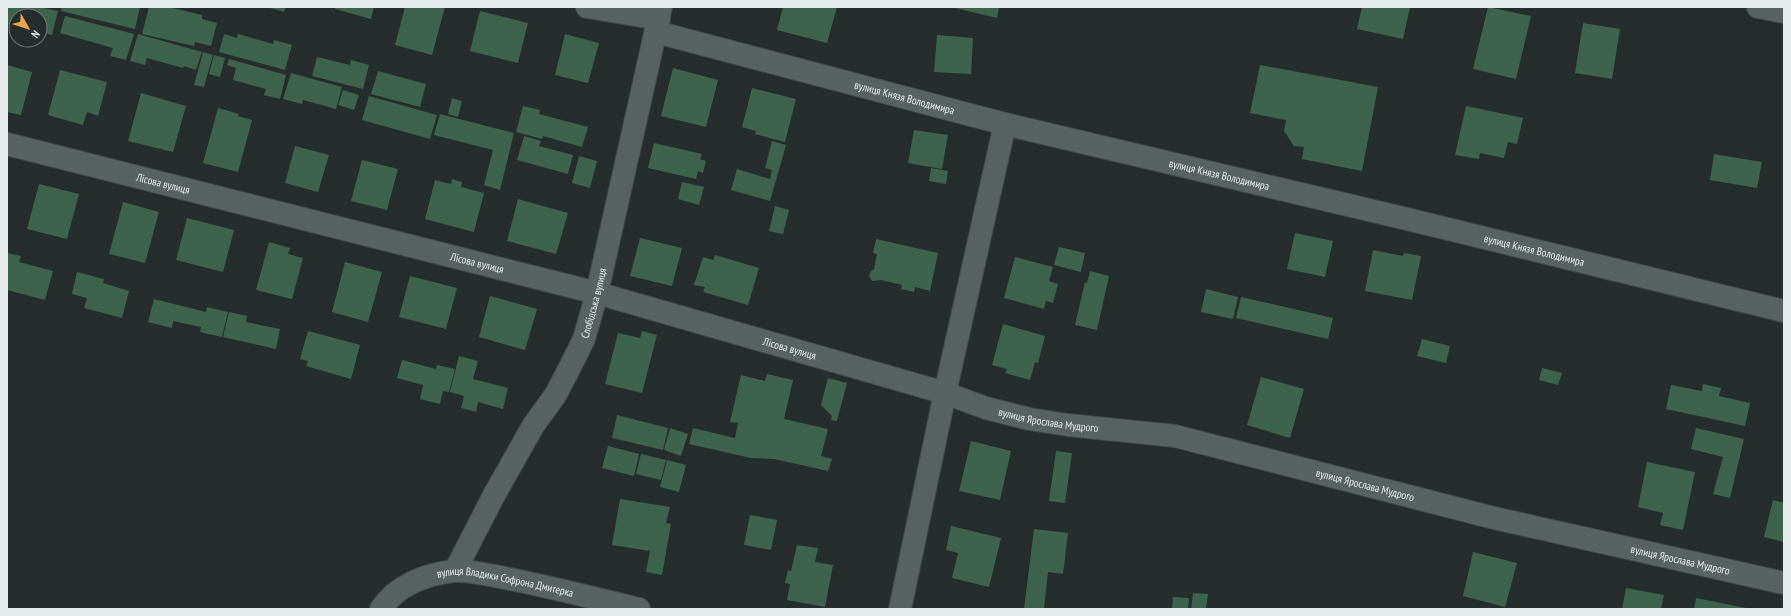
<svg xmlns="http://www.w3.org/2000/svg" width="1791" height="616" font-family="'PT Sans Narrow',sans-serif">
  <rect width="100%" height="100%" fill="#252e2c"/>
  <!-- building -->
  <path fill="#3d634f" d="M7,7H39L58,11L52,35L41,32L40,36V16H16V26L7,24Z
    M62,7H140L135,29L61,11Z
    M149,7H168L202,15V19L217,23L211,46L195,42L194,46L142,34Z
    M266,7H286L284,12Z
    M336,7H374L371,19L335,9Z
    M405,7H445L432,55L395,45Z
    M783,7H837L827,43L777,30Z
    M951,7H999L997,18Z
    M1362,7H1410L1403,39L1357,29Z
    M1488,7L1531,16L1516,79L1473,69Z
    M480,11L528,23L518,63L470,51Z
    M65,16L134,34L126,60L110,56L113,48L60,33Z
    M1583,23L1620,29L1612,79L1575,73Z
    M138,34L202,52L196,70L184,66L183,68L147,58L145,65L130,61Z
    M224,34L237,38L238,34L273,44L274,40L292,45L285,70L219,52Z
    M565,34L599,43L588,83L555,75Z
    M937,35L973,38L971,74L934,72Z
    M203,52L213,55L204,87L194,85Z
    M214,55L225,58L220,77L209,74Z
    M317,57L350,65L351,60L369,65L363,89L312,76Z
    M229,59L286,75L280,99L264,95L266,89L233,80L236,68L227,65Z
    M7,65L32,72L21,115L7,112Z
    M1260,65L1378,87L1362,171L1302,159L1304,147L1294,146L1284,131L1286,120L1250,113Z
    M673,68L718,80L706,127L661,116Z
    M60,70L107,82L98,116L87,112L83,125L48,115Z
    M378,71L426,84L420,107L371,94Z
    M291,73L342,87L336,109L303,100L302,104L283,99Z
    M752,88L796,99L785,142L755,134L756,131L742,127Z
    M343,90L359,95L354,110L338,105Z
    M141,93L186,106L173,152L128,141Z
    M369,96L437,115L430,139L362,120Z
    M452,98L462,101L458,117L448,114Z
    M523,106L540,110L539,114L588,127L582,147L543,136L542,139L516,132Z
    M1466,106L1523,118L1517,144L1508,142L1504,158L1480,153L1479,159L1455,155Z
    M218,108L239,114L238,116L252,120L238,172L203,163Z
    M440,114L514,133L500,190L484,185L493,150L434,135Z
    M914,130L948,135L942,169L908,163Z
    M524,136L541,141L539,146L573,155L568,174L517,160Z
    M772,141L786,145L770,201L731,190L737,169L770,179L772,170L765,168Z
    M654,143L702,154L700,159L706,161L703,173L698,171L696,179L648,168Z
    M295,146L329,155L318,192L285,183Z
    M1714,154L1762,162L1757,188L1710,180Z
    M579,156L597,161L590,188L572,183Z
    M362,160L398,169L387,210L351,201Z
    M931,168L948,171L946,184L929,181Z
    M452,179L462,182L461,187L484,193L474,232L425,219L435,180L451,184Z
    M682,182L704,187L699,205L678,199Z
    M39,184L79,194L67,239L27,229Z
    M518,199L568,213L556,254L507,241Z
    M123,202L159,212L145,263L109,254Z
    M775,206L789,210L783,234L769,231Z
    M187,218L234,230L223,272L176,260Z
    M1295,233L1333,241L1325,277L1287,269Z
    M640,238L682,248L672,286L630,276Z
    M876,239L938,253L930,291L915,287L914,292L901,289L902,285L881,280L872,281L869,276L871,271L874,269L877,254L873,253Z
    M269,242L290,248L288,254L303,258L292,299L256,290Z
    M1059,247L1085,253L1081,272L1054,265Z
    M1373,250L1403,256L1404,253L1421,256L1412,300L1365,291Z
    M7,253L21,256L19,262L53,271L45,300L7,290Z
    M715,255L759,268L748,305L703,292L705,287L694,285L703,257L713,260Z
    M1015,257L1053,267L1049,281L1058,284L1053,303L1046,301L1044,309L1004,298Z
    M345,262L382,272L368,322L332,312Z
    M1090,271L1109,276L1097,330L1075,325L1085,282L1087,283Z
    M77,272L104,279L103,283L129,291L122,318L84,308L87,298L72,294Z
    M410,276L457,288L446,329L399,317Z
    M1206,289L1238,297L1233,319L1201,312Z
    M490,296L537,309L525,350L479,337Z
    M1241,297L1333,318L1328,339L1236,318Z
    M154,299L206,312L207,307L228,312L222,337L200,332L201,327L173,321L172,328L148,322Z
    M229,312L247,316L246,322L280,329L276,349L223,337Z
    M1003,324L1045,336L1038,363L1035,362L1030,380L1005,373L1007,369L992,365Z
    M308,331L360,345L351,379L306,366L308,361L300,359Z
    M642,331L657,335L642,393L605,384L618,333L640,338Z
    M1422,339L1450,346L1446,363L1417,356Z
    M459,356L478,361L473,379L508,388L503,409L478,402L476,412L461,408L464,396L450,392Z
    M402,360L436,369L437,365L455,369L449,392L443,391L440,404L420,399L423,385L397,378Z
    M1542,368L1562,373L1558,385L1539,380Z
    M767,374L793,380L784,419L828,429L821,456L832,459L828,471L774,459L751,458L689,444L693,428L735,438L738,423L730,422L741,375L765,381Z
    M1261,377L1304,389L1290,438L1247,425Z
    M828,378L847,383L837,421L831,420L832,416L821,405Z
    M1703,384L1721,388L1719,396L1750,403L1745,426L1666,409L1671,385L1702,391Z
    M617,415L668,428L663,450L612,438Z
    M670,428L688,434L681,456L664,450Z
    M1696,428L1744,439L1730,498L1713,494L1723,457L1691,449Z
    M971,441L1011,451L1000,500L959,491Z
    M608,446L639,454L634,476L602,468Z
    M1056,451L1072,453L1065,503L1049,501Z
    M641,454L666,460L661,480L636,474Z
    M667,460L686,465L679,492L660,487Z
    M1647,462L1695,472L1683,530L1660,525L1663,513L1638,507Z
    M620,499L670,507L666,523L671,524L662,575L646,572L650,551L612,545Z
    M1773,500L1784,503V542L1764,537Z
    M750,515L777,520L771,550L744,545Z
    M951,526L1001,538L989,587L952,578L958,553L946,550Z
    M1034,529L1068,533L1063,574L1048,572L1044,609H1024Z
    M797,545L818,548L815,562L833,565L825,607L787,600L790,584L785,583L788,570L791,571Z
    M1473,552L1517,563L1505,607L1463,596Z
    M1626,588L1664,595L1661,609H1622Z
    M1193,593L1208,594L1206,609H1191Z
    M1173,597L1189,598L1188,609H1172Z
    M1696,598L1746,608V609H1694Z"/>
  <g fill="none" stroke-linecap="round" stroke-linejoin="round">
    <defs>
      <g id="minor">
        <path d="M587,7L659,19"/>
        <path d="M1758,7L1784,12"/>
        <path id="s1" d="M656,32L1005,124L1403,218L1784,311"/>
        <path id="s2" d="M7,144L597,293L945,393L986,408L1029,419L1068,425L1175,436L1494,518L1784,583"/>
        <path id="s3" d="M455,571L493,497L533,426L556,394L570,367L584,339L597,293L661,7"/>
        <path id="s4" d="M381,609C397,585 426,574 454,571C471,570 489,575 505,578C550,587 594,598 639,609"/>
        <path d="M900,609L945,393L1005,124"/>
      </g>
    </defs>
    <!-- minor casing -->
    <use href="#minor" stroke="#424948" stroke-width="24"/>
    <!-- minor -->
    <use href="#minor" stroke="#586260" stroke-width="22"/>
  </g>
  <g text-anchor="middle" stroke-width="4" stroke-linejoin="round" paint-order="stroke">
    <!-- street labels -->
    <g font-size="11" fill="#e5ebea" stroke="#252e2c">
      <text dy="4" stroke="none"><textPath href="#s1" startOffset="257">вулиця Князя Володимира</textPath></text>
      <text dy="4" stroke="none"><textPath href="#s1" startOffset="581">вулиця Князя Володимира</textPath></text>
      <text dy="4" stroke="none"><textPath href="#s2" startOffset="161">Лісова вулиця</textPath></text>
      <text dy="4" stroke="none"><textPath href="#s1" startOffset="905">вулиця Князя Володимира</textPath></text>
      <text dy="4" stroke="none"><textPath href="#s2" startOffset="485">Лісова вулиця</textPath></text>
      <text dy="4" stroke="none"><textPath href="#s3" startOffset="303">Слобідська вулиця</textPath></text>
      <text dy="4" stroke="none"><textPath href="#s2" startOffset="809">Лісова вулиця</textPath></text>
      <text dy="4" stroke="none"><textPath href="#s2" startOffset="1078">вулиця Ярослава Мудрого</textPath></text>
      <text dy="4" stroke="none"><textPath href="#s2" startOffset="1402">вулиця Ярослава Мудрого</textPath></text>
      <text dy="4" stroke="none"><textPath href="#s2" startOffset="1726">вулиця Ярослава Мудрого</textPath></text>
      <text dy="4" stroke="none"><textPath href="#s4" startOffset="137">вулиця Владики Софрона Дмитерка</textPath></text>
    </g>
  </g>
  <!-- border -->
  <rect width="1791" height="616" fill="none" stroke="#e5ebea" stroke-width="16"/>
  <!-- north arrow -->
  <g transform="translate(28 28) rotate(129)"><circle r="19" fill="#252e2c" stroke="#727a78"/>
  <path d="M0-3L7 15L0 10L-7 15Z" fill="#f7a149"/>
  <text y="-6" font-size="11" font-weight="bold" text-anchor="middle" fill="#e5ebea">N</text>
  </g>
</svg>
